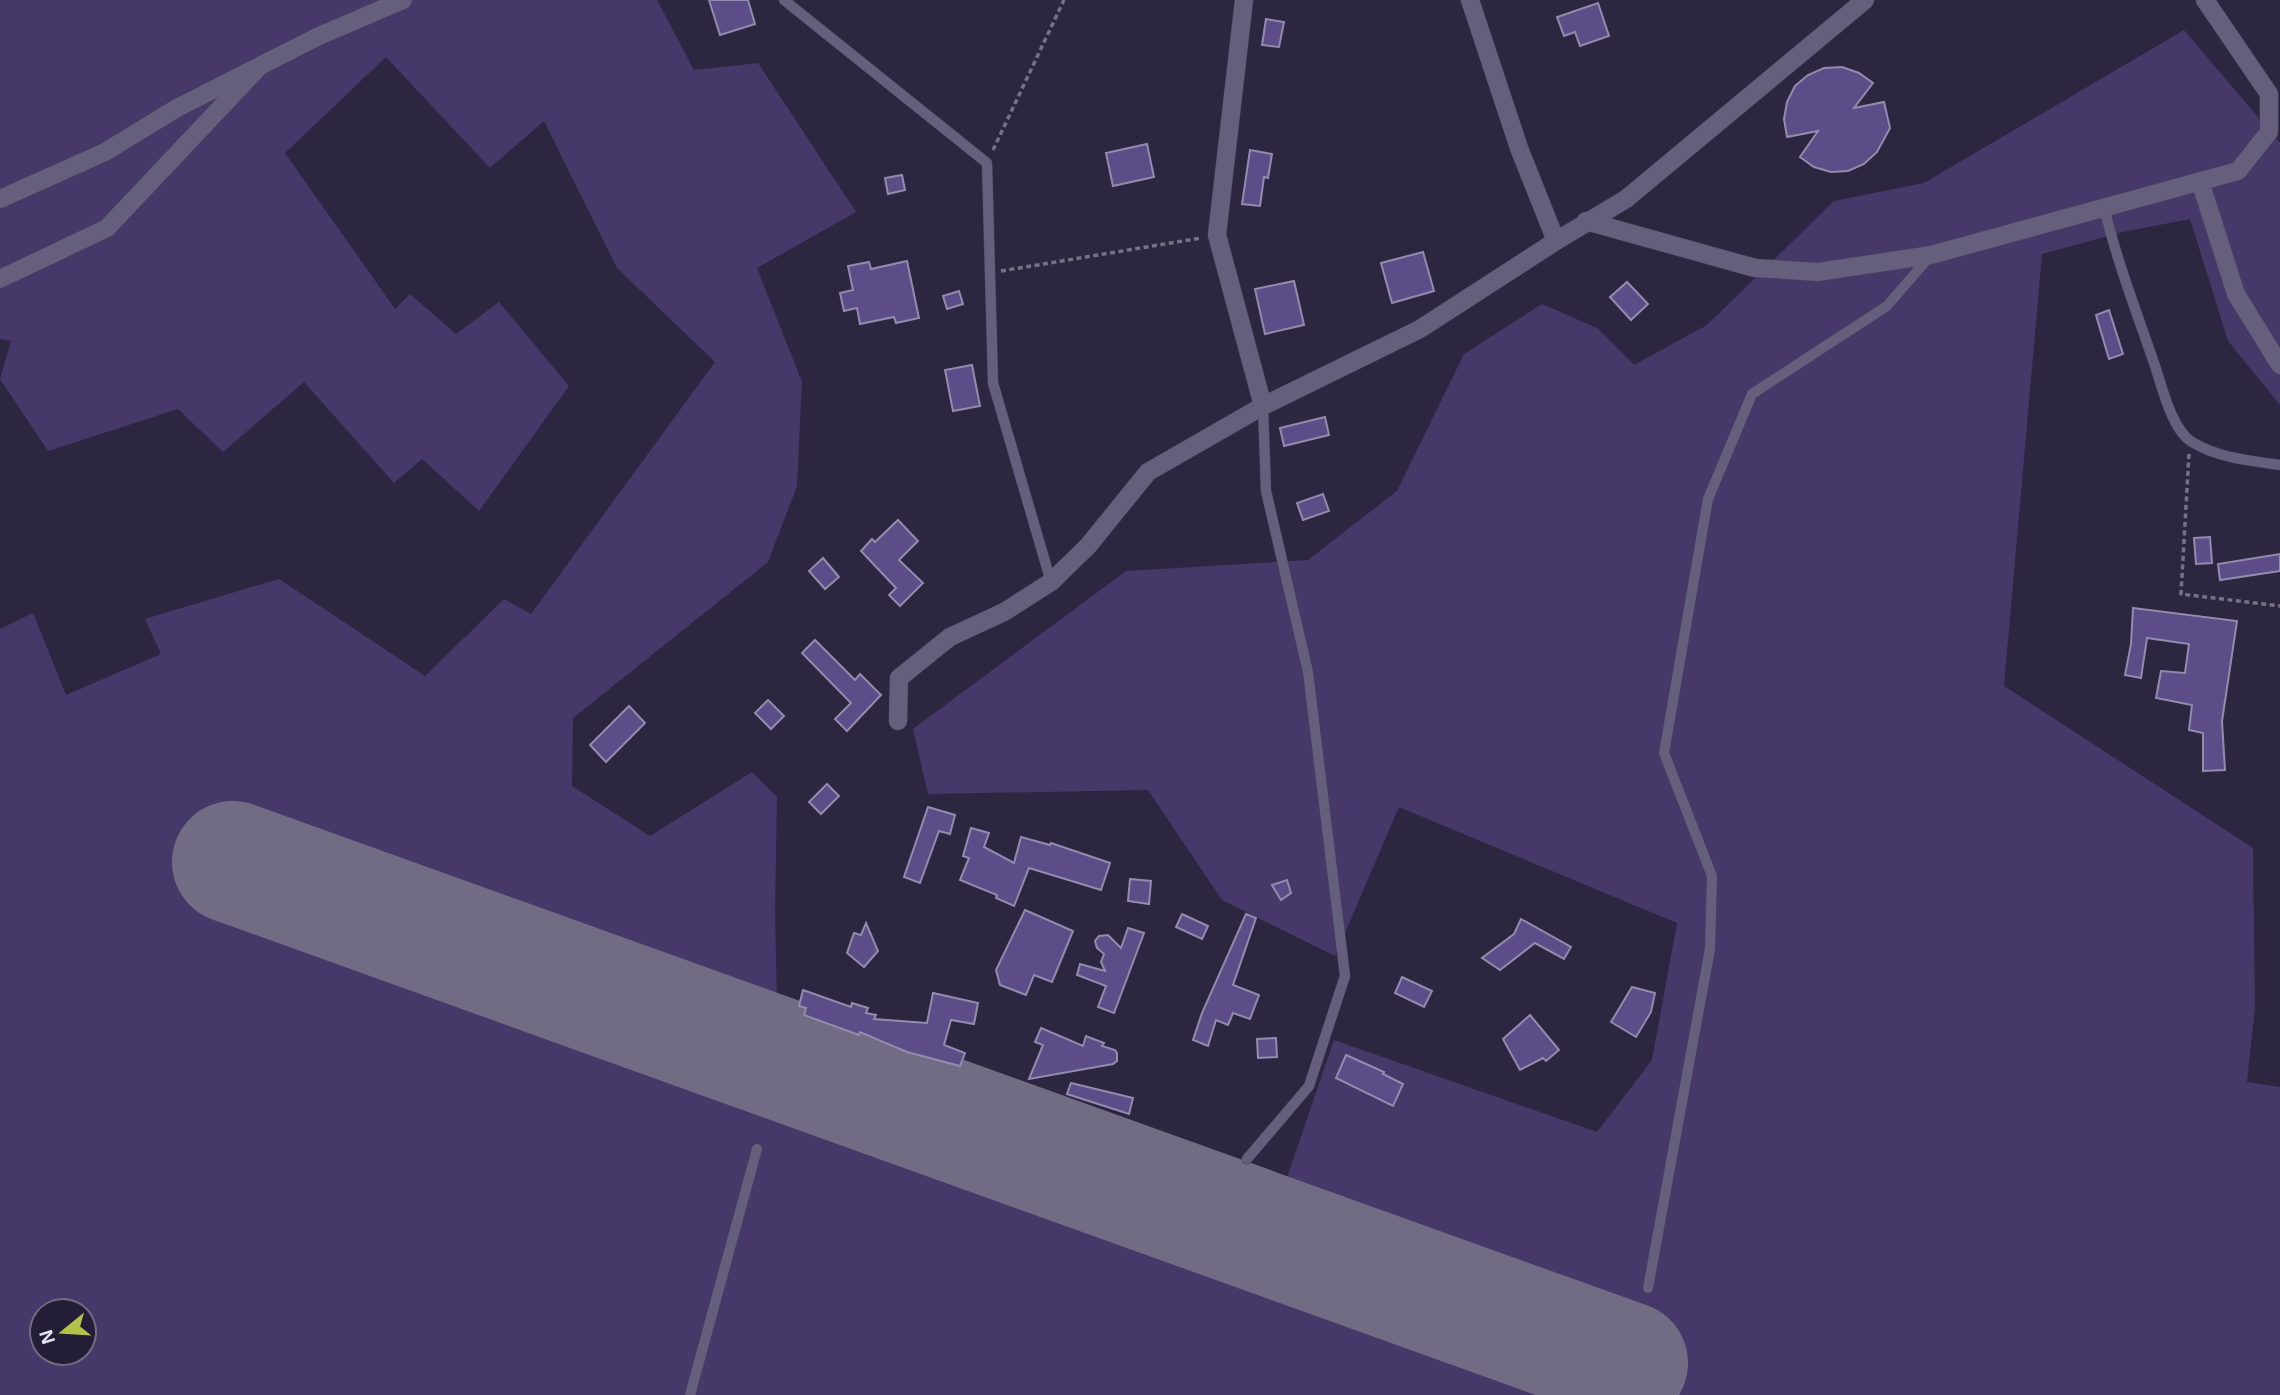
<svg xmlns="http://www.w3.org/2000/svg" width="2280" height="1395" viewBox="0 0 2280 1395" font-family="Arial,sans-serif">
<rect width="100%" height="100%" fill="#2d2641"/>
<path fill="#463869" fill-rule="evenodd" d="M0,0H657L694,70L758,63L856,212L757,268L802,382L797,486L768,562L573,718L572,786L650,836L752,772L777,797L775,910L777,1007L1283,1189L1334,1040L1597,1132L1652,1060L1677,923L1399,807L1335,956L1222,900L1148,790L928,794L913,729L1126,571L1308,560L1397,491L1464,354L1542,304L1597,328L1634,365L1707,325L1834,201L1924,183L2184,30L2280,143V405L2228,341L2190,219L2123,232L2042,254L2004,686L2253,848L2255,1008L2247,1082L2280,1087V1395H0V629L33,613L66,695L161,654L145,619L279,579L425,676L504,599L531,614L715,362L617,268L544,121L490,168L386,57L285,153L395,309L410,294L456,334L499,302L569,386L479,511L422,459L394,483L304,382L223,452L178,409L48,451L0,379L11,341L0,339ZM42,1311H84V1353H42Z"/>
<g fill="none" stroke-linecap="round" stroke-linejoin="round">
<polyline stroke="#716c83" stroke-width="122" points="233,862 1627,1363"/>
</g>
<g fill="#5c4c88" stroke="#928cac" stroke-width="2">
<polygon points="709,0 748,0 755,24 720,35"/>
<polygon points="1598,3 1609,36 1580,46 1575,32 1564,36 1557,17"/>
<polygon points="1266,19 1284,22 1279,47 1262,45"/>
<polygon points="1842,67 1859,73 1873,83 1854,108 1884,102 1890,128 1877,152 1864,164 1848,171 1831,172 1814,167 1800,157 1818,131 1787,137 1784,119 1787,102 1795,86 1808,75 1824,68"/>
<polygon points="1147,144 1154,177 1113,186 1106,153"/>
<polygon points="1250,150 1272,154 1268,178 1264,177 1260,206 1242,204"/>
<polygon points="902,175 905,190 888,194 885,178"/>
<polygon points="1423,252 1434,291 1392,303 1381,263"/>
<polygon points="907,261 919,318 896,323 894,317 860,324 857,308 844,311 840,293 853,290 848,266 869,262 871,269"/>
<polygon points="1294,281 1304,325 1265,334 1255,289"/>
<polygon points="1627,282 1648,304 1631,320 1610,297"/>
<polygon points="959,291 963,304 947,309 943,296"/>
<polygon points="2109,310 2123,354 2109,359 2096,315"/>
<polygon points="972,365 980,406 953,411 945,370"/>
<polygon points="1325,417 1329,435 1284,446 1280,428"/>
<polygon points="1323,494 1329,511 1303,520 1297,503"/>
<polygon points="898,520 918,541 899,560 923,583 900,606 889,595 896,588 861,551 872,539 875,542"/>
<polygon points="2210,537 2212,563 2196,564 2194,538"/>
<polygon points="2280,554 2280,571 2220,580 2218,564"/>
<polygon points="823,558 839,577 825,589 809,571"/>
<polygon points="2133,608 2237,621 2222,721 2225,770 2203,771 2203,733 2189,730 2192,705 2156,698 2161,671 2185,673 2189,644 2147,638 2141,678 2125,675 2131,644"/>
<polygon points="815,640 855,680 860,674 881,695 847,731 835,719 851,703 802,653"/>
<polygon points="768,700 784,716 771,729 755,713"/>
<polygon points="629,706 645,723 606,762 590,745"/>
<polygon points="827,784 839,796 821,814 809,802"/>
<polygon points="928,807 955,815 950,834 939,831 920,883 904,877"/>
<polygon points="971,828 989,833 984,847 1014,863 1021,837 1050,845 1051,843 1110,863 1101,890 1029,868 1014,906 996,898 997,895 960,880 969,858 963,856"/>
<polygon points="1130,879 1151,881 1149,904 1128,901"/>
<polygon points="1287,880 1291,893 1281,900 1272,885"/>
<polygon points="1025,910 1073,931 1052,982 1034,975 1026,995 1000,985 996,970"/>
<polygon points="1182,914 1208,926 1202,939 1176,927"/>
<polygon points="1246,914 1256,918 1233,985 1259,995 1250,1019 1233,1013 1228,1025 1216,1020 1208,1046 1193,1040 1202,1013"/>
<polygon points="1521,919 1571,947 1564,959 1535,943 1500,970 1482,958 1514,934"/>
<polygon points="866,923 878,951 864,967 847,953 854,933 861,935"/>
<polygon points="1128,928 1144,933 1114,1013 1098,1007 1106,986 1077,975 1080,964 1105,971 1101,962 1104,954 1097,948 1095,941 1099,936 1108,935 1121,948"/>
<polygon points="1402,977 1432,991 1424,1007 1395,993"/>
<polygon points="1632,987 1655,993 1651,1012 1636,1037 1611,1022"/>
<polygon points="803,990 851,1007 852,1003 868,1008 866,1013 876,1015 874,1019 927,1023 933,993 978,1003 974,1024 951,1020 944,1045 965,1053 960,1066 907,1052 860,1032 859,1035 804,1015 806,1008 799,1006"/>
<polygon points="1530,1015 1559,1050 1546,1061 1543,1058 1520,1070 1503,1039"/>
<polygon points="1041,1028 1083,1046 1086,1036 1104,1043 1102,1046 1115,1050 1117,1053 1117,1061 1113,1064 1029,1079 1043,1045 1035,1042"/>
<polygon points="1276,1038 1277,1057 1258,1058 1257,1039"/>
<polygon points="1346,1055 1384,1072 1383,1074 1403,1084 1393,1106 1336,1078"/>
<polygon points="1071,1083 1133,1098 1129,1114 1067,1094"/>
</g>
<g fill="none" stroke-linecap="round" stroke-linejoin="round">
<defs>
<g id="service">
<polyline points="784,0 987,163 993,383 1051,582"/>
<path d="M2104,207C2117,262 2137,313 2155,366C2162,387 2172,430 2192,442C2218,458 2251,461 2280,465"/>
<polyline points="1247,1159 1309,1086 1345,976 1308,672 1266,491 1263,406"/>
<polyline points="1648,1288 1710,949 1712,876 1664,753 1708,499 1752,394 1887,306 1931,255"/>
<polyline points="690,1395 757,1149"/>
</g>
<g id="minor">
<polyline points="1244,0 1217,235 1263,406"/>
<polyline points="2200,181 2236,294 2280,365"/>
<polyline points="1586,221 1755,268 1818,272 1931,255 2238,171 2269,132 2269,94 2205,0"/>
<polyline points="0,279 107,228 259,67"/>
<polyline points="898,721 899,678 950,637 1004,612 1051,582 1088,546 1148,472 1263,406 1420,329 1556,241"/>
</g>
<g id="tertiary">
<polyline points="1470,0 1519,148 1556,241 1626,199 1865,0"/>
<polyline points="0,199 105,152 177,108 319,36 403,0"/>
</g>
</defs>
<use href="#service" stroke="#484258" stroke-width="11"/>
<use href="#minor" stroke="#484258" stroke-width="19"/>
<use href="#tertiary" stroke="#484258" stroke-width="19"/>
<g stroke="#777188" stroke-width="3.5" stroke-dasharray="5 3.5" stroke-linecap="butt">
<polyline points="993,150 1064,0"/>
<polyline points="1001,271 1201,238"/>
<polyline points="2189,454 2181,594 2280,606"/>
</g>
<use href="#service" stroke="#655f7d" stroke-width="10"/>
<use href="#minor" stroke="#655f7d" stroke-width="18"/>
<use href="#tertiary" stroke="#655f7d" stroke-width="18"/>
</g>
<g transform="translate(63 1332) rotate(252)"><circle r="33" fill="#231d36" stroke="#716c82" stroke-width="2"/>
<path d="M0-5L12 26L0 18L-12 26Z" fill="#b5c249"/>
<text y="-10" font-size="19" font-weight="bold" text-anchor="middle" fill="#e5e2f3">N</text>
</g>
</svg>
